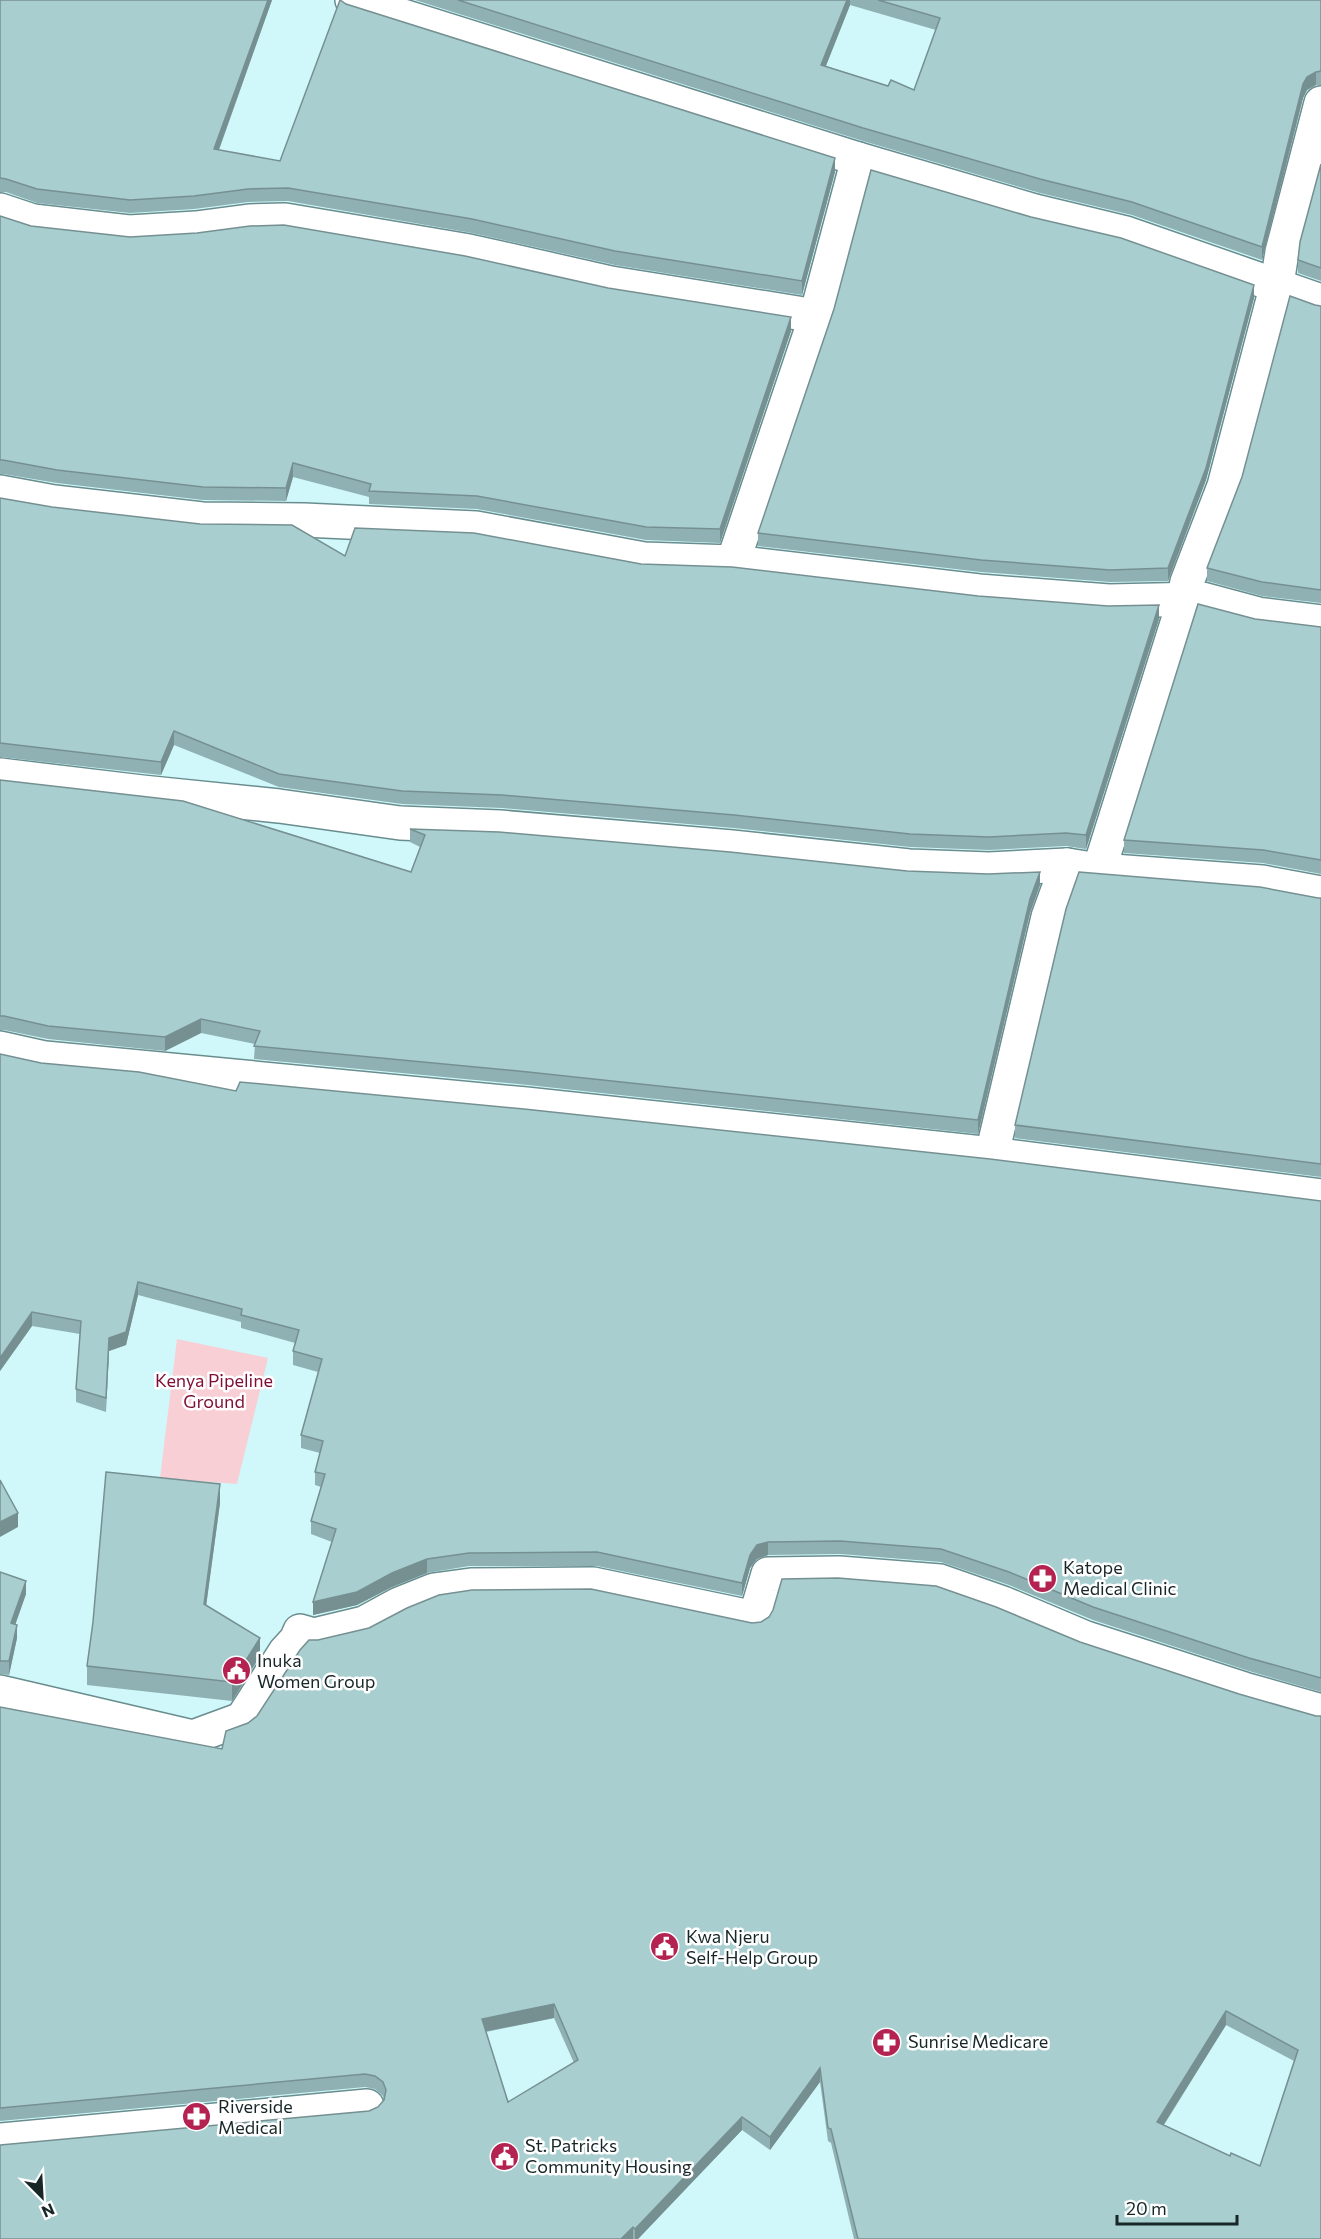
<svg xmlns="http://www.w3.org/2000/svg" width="1321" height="2239" viewBox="0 0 1321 2239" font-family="Commissioner,sans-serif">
<rect width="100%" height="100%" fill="#d0f8fa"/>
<polygon fill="#f8cfd5" points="177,1339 268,1358 237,1484 160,1478"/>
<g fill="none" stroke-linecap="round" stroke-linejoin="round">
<defs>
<g id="street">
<polyline points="352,0 858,159 1035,211 1126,233 1321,301"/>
<polyline points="0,210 33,221 129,232 196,228 249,221 285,220 469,251 611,283 816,316"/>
<polyline points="0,492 54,502 202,519 304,520 476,528 644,559 733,562 979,591 1109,601 1202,599 1258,614 1321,622"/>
<polyline points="733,562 816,316 858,159"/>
<polyline points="0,775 142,792 279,806 400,823 500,827 732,847 909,866 989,869 1067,865 1099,870 1262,882 1321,893"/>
<polyline points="1099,870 1178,620 1187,582 1224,486 1277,284 1282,252 1321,103"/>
<polyline points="0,1048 45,1058 526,1104 992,1154 1048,917 1067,865"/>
<polyline points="992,1154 1321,1196"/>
<polyline points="0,1692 193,1737 242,1719 285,1652 296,1640 300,1631 314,1635 364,1623 399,1604 434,1590 471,1585 593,1584 755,1618 768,1574 839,1573 940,1581 1003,1603 1086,1638 1244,1689 1321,1711"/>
<polyline points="0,2140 367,2106"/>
</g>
</defs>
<use href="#street" stroke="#698d8f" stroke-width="36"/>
<use href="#street" stroke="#fff" stroke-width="33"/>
</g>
<g fill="#90b1b3" fill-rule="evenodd">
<polygon points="0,0 272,0 219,150 280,161 346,4 835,172 802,295 615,265 472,233 288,201 248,202 194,209 130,213 37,203 6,192 0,192"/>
<path d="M415,0H1321V85H1316L1307,90L1303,98L1262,260L1132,215L1040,193L863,141ZM850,5L936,30L914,90L888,86L826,66Z"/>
<polygon points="1321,164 1321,281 1298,273 1298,260"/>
<polygon points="0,216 31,226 791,331 720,543 646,540 477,509 369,504 369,497 293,477 286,501 203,500 57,483 3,474 0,474"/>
<polygon points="1254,298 1206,480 1168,581 1110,582 981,572 758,546 758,533"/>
<polygon points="1315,305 1321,306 1321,603 1262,596 1207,581 1207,568"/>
<polygon points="0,498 52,507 345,556 641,564 1159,619 1086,849 1066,846 989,850 910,847 734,828 502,808 402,804 279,787 174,745 161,775 0,757"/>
<polygon points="1255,619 1321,627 1321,874 1263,863 1124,853 1124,840"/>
<polygon points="0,780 411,872 420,847 410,842 410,829 1040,885 1030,913 978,1134 528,1085 254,1059 255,1044 201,1033 165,1051 48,1039 4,1030 0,1030"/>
<polygon points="1318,898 1321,898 1321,1177 1015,1138 1015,1125"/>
<polygon points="0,1054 41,1063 236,1091 1321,1201 1321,1692 1249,1671 1093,1620 1009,1585 941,1562 840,1554 768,1555 757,1559 750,1568 742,1596 597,1566 469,1566 427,1573 392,1587 357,1605 313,1615 332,1542 311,1534 311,1521 321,1487 315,1485 315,1472 320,1453 301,1448 301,1435 318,1372 293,1365 293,1351 295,1343 241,1328 241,1322 138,1295 126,1345 109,1351 106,1412 76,1402 76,1389 80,1334 32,1326 0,1371"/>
<polygon points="220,1503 206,1605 260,1656 232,1701 87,1685 87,1666"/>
<polygon points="0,1572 26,1594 15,1624 17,1638 9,1675 0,1674"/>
<path d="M752,1623L1080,1642L1239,1694L1316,1716L1321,2239H854L831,2143L828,2141L820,2082L770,2150L742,2130L638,2239H0L2,2145L369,2111L378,2107L384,2100L383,2096L375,2089L365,2087L0,2121V1707L222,1749ZM554,2018L574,2063L508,2102L486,2032ZM1226,2025L1294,2061L1260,2166L1230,2156L1164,2125Z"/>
</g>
<g fill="#769092">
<polygon points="268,0 272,0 214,163 214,149"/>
<polygon points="847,0 850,0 850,5 821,78 821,65"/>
<polygon points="1316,72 1316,85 1307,90 1303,98 1262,260 1262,247 1303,84 1307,77"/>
<polygon points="835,158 835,172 802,295 802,281"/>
<polygon points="1254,285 1254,298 1206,480 1168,581 1168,568"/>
<polygon points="791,317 791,331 720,543 720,529"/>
<polygon points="293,463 293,477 286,501 286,488"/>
<polygon points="1159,605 1159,619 1086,849 1086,835"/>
<polygon points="174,731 174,745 161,775 161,762"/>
<polygon points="1040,872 1040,885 1030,913 978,1134 978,1120 1030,899"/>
<polygon points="201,1019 201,1033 165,1051 165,1037"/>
<polygon points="138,1282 138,1295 126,1345 109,1351 106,1412 109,1338"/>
<polygon points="32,1312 32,1326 0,1371 0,1358"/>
<polygon points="220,1484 220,1503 204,1622 204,1604"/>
<polygon points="18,1513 18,1527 0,1537 0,1522"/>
<polygon points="768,1542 768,1555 757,1559 750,1568 742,1596 742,1583 750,1555 757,1545"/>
<polygon points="427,1559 427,1573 392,1587 357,1605 313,1615 313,1602 392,1573"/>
<polygon points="26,1581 26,1594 11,1637 11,1623"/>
<polygon points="17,1625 17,1638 9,1675 9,1661"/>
<polygon points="260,1638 260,1656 232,1701 232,1682"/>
<polygon points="554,2004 554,2018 482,2032 482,2019"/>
<polygon points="1226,2011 1226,2025 1157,2135 1157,2122"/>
<polygon points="820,2068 820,2082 770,2150 770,2137"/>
<polygon points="742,2117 742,2130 638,2239 635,2239 635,2229"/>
<polygon points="633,2227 633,2239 621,2239"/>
</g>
<g fill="#a8ced0" stroke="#769092" stroke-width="1.5" fill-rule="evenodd">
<polygon points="0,0 268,0 214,149 280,161 340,0 346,4 835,158 802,281 615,251 472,219 288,188 248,189 194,196 130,200 37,189 6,179 0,178"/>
<polygon points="458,0 847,0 821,65 888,86 891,80 914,90 940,18 878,0 1321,0 1321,71 1316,72 1307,77 1303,84 1262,247 1132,202 1040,179 863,128"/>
<polygon points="1321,164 1321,268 1298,260 1300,242"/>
<polygon points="871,170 1031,217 1121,238 1254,285 1206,468 1168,568 1110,570 981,560 758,533 834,309"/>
<polygon points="0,216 31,226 130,237 197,233 250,226 284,225 465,256 608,288 791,317 720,529 646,527 477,496 369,491 371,484 293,463 286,488 203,487 57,470 3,460 0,460"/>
<polygon points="1290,296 1315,305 1321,306 1321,590 1262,582 1207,568 1242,477"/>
<polygon points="0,498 52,507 200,524 292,525 345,556 355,528 474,533 641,564 732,567 978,596 1108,606 1159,605 1086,835 1066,833 989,837 910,834 734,815 502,795 402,791 279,774 174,731 161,762 0,743"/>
<polygon points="1198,604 1255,619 1321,627 1321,860 1263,850 1124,840"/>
<polygon points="0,780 183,801 411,872 425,835 410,829 499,832 730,852 907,871 988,874 1040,872 1030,899 978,1120 528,1072 254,1046 260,1031 201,1019 165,1037 48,1026 4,1016 0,1016"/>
<polygon points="1079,872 1260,887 1318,898 1321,898 1321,1164 1015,1125 1066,909"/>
<polygon points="0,1054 41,1063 139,1072 236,1091 240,1082 524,1109 990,1159 1321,1201 1321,1678 1249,1658 1093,1607 1009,1572 941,1549 840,1541 768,1542 757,1545 750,1555 742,1583 597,1552 469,1553 427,1559 392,1573 357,1592 313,1602 336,1529 311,1521 325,1474 315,1472 323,1441 301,1435 322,1359 293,1351 299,1330 241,1315 242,1309 138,1282 126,1332 109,1338 106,1398 76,1389 81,1321 32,1312 0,1358"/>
<polygon points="106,1472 220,1484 204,1604 260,1638 232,1682 87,1666 93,1622"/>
<polygon points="0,1480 18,1513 0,1522"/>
<polygon points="0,1572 26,1581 11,1623 17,1625 9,1661 0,1661"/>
<path d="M838,1578L936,1586L996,1607L1080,1642L1239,1694L1316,1716H1321V2239H858L831,2129L828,2128L820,2068L770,2137L742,2117L635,2229L633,2227L621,2239H0V2145L369,2111L378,2107L384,2100L386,2090L383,2082L375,2076L365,2074L0,2108V1707L222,1749L226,1731L248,1723L257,1716L300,1650L309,1640H318L369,1628L407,1608L439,1595L472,1590L591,1589L752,1623L761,1622L769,1617L773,1610L782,1579ZM554,2004L578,2060L508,2102L482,2019ZM1226,2011L1298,2050L1260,2166L1231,2153L1230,2156L1157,2122Z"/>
</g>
<defs>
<symbol id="pharmacy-disc" viewBox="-11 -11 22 22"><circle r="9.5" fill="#b32250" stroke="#fff"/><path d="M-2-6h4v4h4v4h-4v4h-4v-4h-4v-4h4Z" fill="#fff"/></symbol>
<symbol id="civic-disc" viewBox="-11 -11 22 22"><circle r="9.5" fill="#b32250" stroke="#fff"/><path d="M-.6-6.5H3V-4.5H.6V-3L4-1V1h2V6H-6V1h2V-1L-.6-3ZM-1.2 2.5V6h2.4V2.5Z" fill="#fff"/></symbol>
</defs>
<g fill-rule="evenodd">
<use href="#pharmacy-disc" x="1026" y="1562" width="33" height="33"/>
<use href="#civic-disc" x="220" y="1654" width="33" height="33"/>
<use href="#civic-disc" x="648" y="1930" width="33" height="33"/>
<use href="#pharmacy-disc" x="870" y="2026" width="33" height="33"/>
<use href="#pharmacy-disc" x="180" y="2100" width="33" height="33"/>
<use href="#civic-disc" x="488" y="2140" width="33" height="33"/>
</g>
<g text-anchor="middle" stroke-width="5" stroke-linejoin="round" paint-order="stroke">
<g font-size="18" fill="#7f0d34" stroke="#fff">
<text x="214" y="1387">Kenya Pipeline<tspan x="214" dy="21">Ground</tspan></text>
</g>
<g font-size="18" fill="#172627" stroke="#fff" text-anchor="start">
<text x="1063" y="1574">Katope<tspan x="1063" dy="21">Medical Clinic</tspan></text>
<text x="257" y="1667">Inuka<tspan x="257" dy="21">Women Group</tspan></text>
<text x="686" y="1943">Kwa Njeru<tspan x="686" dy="21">Self-Help Group</tspan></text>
<text x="908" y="2048">Sunrise Medicare</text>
<text x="218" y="2113">Riverside<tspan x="218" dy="21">Medical</tspan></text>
<text x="525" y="2152">St. Patricks<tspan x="525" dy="21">Community Housing</tspan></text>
</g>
</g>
<g transform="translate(42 2197) rotate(156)" stroke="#ffffff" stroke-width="4.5" paint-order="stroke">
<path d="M0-4.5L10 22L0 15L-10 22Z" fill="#172627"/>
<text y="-9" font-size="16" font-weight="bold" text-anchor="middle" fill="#172627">N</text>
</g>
<path d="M1117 2215v9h120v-9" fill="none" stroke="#172627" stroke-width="3"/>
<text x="1126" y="2215" font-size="18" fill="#172627" stroke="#ffffff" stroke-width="4.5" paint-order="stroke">20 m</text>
</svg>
